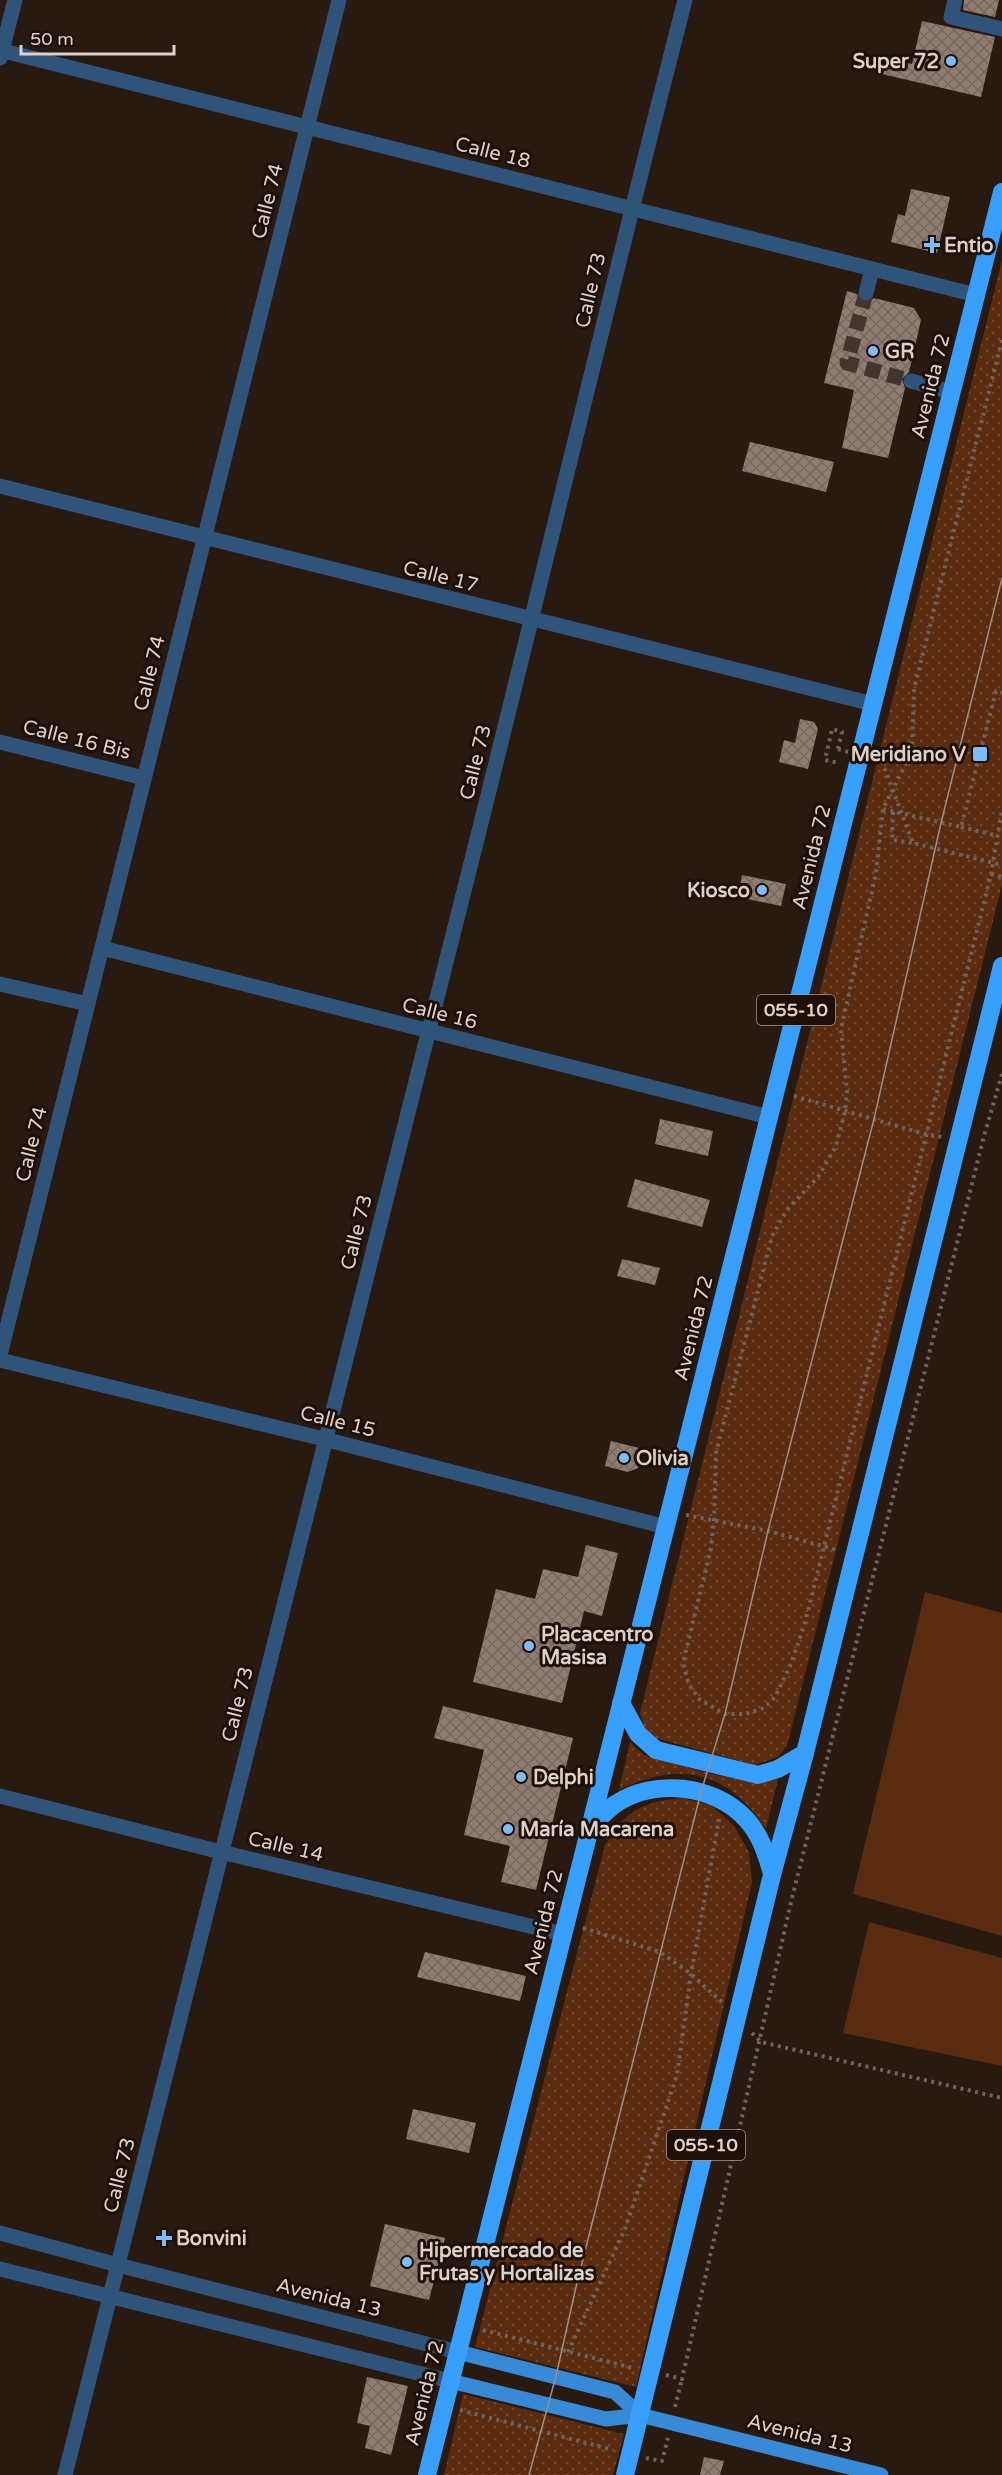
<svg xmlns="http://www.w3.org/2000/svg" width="1002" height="2475" viewBox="0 0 1002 2475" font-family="'Varela Round',sans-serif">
<defs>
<pattern id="grass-dots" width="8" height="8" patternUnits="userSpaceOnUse" patternTransform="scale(1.5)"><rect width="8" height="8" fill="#5a2b0f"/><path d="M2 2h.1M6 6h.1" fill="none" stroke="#714931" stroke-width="1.8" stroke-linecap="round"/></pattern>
<pattern id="building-cross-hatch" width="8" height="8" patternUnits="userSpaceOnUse" patternTransform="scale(1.5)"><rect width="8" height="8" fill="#907d72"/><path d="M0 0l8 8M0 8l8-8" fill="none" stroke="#75675f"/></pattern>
</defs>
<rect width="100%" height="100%" fill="#281911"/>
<g fill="url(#grass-dots)">
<polygon points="1002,260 1002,885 787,1746 778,1757 755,1765 655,1738 644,1728 640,1713"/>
<path d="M630,1742L644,1755L700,1771L758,1784L778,1779L766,1829C728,1771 681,1760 619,1790Z"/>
<path d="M682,1798L711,1805L734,1826L749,1852L752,1882L636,2387L475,2347L605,1845C625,1811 643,1801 682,1798Z"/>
<polygon points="463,2394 624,2434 613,2475 444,2475"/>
</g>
<g fill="#5a2b0f">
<polygon points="925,1592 1002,1613 1002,1936 853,1894"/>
<polygon points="869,1922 1002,1958 1002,2066 843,2033"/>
</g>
<g fill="url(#building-cross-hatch)">
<polygon points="964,0 999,0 995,17 963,10"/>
<polygon points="922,21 995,37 981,97 882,74 886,58 912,64"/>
<polygon points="911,189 950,197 937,253 891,242 898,214 905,216"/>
<polygon points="847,291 857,294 863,302 869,302 874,298 914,308 921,320 909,372 902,379 905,388 888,458 842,448 854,390 824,383"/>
<polygon points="750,442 834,462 826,492 742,471"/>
<polygon points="800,719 814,722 818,729 808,769 779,762 784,740 795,743"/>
<polygon points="742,875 786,884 781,906 738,897"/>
<polygon points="660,1119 713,1131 708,1156 655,1144"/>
<polygon points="635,1179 710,1200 702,1227 627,1207"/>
<polygon points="622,1259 660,1268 655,1285 617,1276"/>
<polygon points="611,1441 643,1449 638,1468 628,1472 605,1466"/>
<polygon points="586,1545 618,1553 602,1616 584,1611 562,1703 473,1682 496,1589 535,1599 543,1569 578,1577"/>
<polygon points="443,1706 573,1738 536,1890 501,1882 510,1846 464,1835 484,1750 434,1738"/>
<polygon points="425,1952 526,1976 520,2001 417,1977"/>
<polygon points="413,2109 476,2123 469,2153 406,2139"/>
<polygon points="385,2224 445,2238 429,2300 370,2286"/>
<polygon points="367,2377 408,2386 391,2455 365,2448 370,2426 357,2423"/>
<polygon points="704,2457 724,2461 720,2475 700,2475"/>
</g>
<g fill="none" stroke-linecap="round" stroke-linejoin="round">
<polyline stroke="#43342d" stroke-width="15" stroke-dasharray="15 8" stroke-linecap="butt" points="866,293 847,363 911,381"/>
<g stroke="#71635c" stroke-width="4" stroke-dasharray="3 4.5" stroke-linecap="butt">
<polyline points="1002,340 914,689 912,751 883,809 876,873 841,1029 847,1091 845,1111 836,1146 818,1177 787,1210 772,1236 716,1453 714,1521 711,1548 683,1663 689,1685 700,1700 725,1714 745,1714 764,1708 775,1697 791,1664 805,1623 991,874 1002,810"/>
<polyline points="838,749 842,732 832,729 825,760 839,763"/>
<polyline points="883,809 961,827 996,691 1002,693"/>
<polyline points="893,812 892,840 913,843"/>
<polyline points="961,827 998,836"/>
<polyline points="991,874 1002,877"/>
<polyline points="794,1096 925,1134 942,1137"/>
<polyline points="686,1515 768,1531 837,1550"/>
<polyline points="583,1928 660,1952 691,1974 722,2002"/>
<polyline points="752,2033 761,2042 1002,2098"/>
<polyline points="483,2330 633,2368"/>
<polyline points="568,2352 625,2229 677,2075 691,1974 719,1819"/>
<polyline points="666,2375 682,2379 792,1898 984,1136 1002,1074"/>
<polyline points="675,2407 682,2379"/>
<polyline points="460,2410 613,2450"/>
<polyline points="646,2458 662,2461 668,2438"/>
</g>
<g stroke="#305479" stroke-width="15">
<polyline points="955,0 951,17 1002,29"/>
<polyline points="0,50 976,295"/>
<polyline points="0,58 15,0"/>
<polyline points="866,293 872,269"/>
<polyline points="911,381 951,392"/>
<polyline points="0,486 873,704"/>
<polyline points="0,742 144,778"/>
<polyline points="102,948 769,1117"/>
<polyline points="0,984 88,1004"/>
<polyline points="0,1355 339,0"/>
<polyline points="0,1360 324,1439 666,1527"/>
<polyline points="0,1796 221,1852 563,1934"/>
<polyline points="0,2233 118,2265 458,2352"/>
<polyline points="0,2269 450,2381"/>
<path d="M65,2475C196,1940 335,1406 469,871C542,581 610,290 685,0"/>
</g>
<g stroke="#388ad7" stroke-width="15">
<polyline points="458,2352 615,2392 640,2415"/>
<polyline points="450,2381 606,2419 640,2415 881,2475"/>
</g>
<g stroke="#399ffd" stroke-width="18">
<polyline points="621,1703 638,1734 656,1750 758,1775 778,1769 805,1753"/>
<path d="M590,1827C598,1820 606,1811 614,1805C654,1778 713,1784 746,1819C761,1835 766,1854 772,1873"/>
<polyline points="427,2475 1002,192"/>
<polyline points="625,2475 772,1875 805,1753 1002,966"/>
</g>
<polyline stroke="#9c9089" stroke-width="1.5" points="529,2475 556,2376 576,2287 701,1792 725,1714 768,1531 874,1119 941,823 1002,578"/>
<polyline stroke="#71635c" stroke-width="4" stroke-dasharray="3 4.5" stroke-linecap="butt" points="838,749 882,762 913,843 1002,865"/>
</g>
<g fill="#81bcfa" stroke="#1e1008" stroke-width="2">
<circle cx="951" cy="61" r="6"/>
<path d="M929 236h6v6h6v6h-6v6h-6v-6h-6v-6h6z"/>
<circle cx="873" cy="351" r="6"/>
<rect x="972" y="746" width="16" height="16" rx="3"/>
<circle cx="762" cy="890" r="6"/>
<circle cx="624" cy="1458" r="6"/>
<circle cx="529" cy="1646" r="6"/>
<circle cx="521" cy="1777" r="6"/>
<circle cx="508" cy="1829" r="6"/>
<path d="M161 2229h6v6h6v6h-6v6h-6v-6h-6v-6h6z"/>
<circle cx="407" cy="2262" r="6"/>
</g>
<g text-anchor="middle" stroke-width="6" stroke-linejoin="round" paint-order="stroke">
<g fill="#1e1008" stroke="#a29690" stroke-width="1.5">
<rect x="757" y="995" width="78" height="30" rx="4.5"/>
<rect x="667" y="2130" width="78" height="30" rx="4.5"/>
</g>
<g font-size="18" font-weight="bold" fill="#dbd0ca">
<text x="796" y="1016">055-10</text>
<text x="706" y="2151">055-10</text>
</g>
<g font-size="20" font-weight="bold" fill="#dbd0ca" stroke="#1e1008" text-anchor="start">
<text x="939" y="68" text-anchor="end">Super 72</text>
<text x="944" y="252">Entio</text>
<text x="885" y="358">GR</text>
<text x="966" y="761" text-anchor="end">Meridiano V</text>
<text x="750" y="897" text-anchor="end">Kiosco</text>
<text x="636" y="1465">Olivia</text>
<text x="541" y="1641">Placacentro<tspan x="541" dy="23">Masisa</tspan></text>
<text x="533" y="1784">Delphi</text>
<text x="520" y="1836">María Macarena</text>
<text x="176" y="2245">Bonvini</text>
<text x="419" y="2257">Hipermercado de<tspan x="419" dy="23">Frutas y Hortalizas</tspan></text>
</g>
<g font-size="20" fill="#dbd0ca" stroke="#1e1008">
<text transform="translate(493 152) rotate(14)" y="7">Calle 18</text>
<text transform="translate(267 201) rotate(-76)" y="7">Calle 74</text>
<text transform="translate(590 290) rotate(-77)" y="7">Calle 73</text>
<text transform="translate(930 386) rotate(-76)" y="7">Avenida 72</text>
<text transform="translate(441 576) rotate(14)" y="7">Calle 17</text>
<text transform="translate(149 673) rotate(-76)" y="7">Calle 74</text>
<text transform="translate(77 739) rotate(14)" y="7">Calle 16 Bis</text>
<text transform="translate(475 762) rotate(-76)" y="7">Calle 73</text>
<text transform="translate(811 857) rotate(-76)" y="7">Avenida 72</text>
<text transform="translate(440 1013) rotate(14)" y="7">Calle 16</text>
<text transform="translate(31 1144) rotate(-76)" y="7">Calle 74</text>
<text transform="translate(356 1232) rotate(-76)" y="7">Calle 73</text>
<text transform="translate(693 1328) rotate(-76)" y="7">Avenida 72</text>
<text transform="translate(338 1421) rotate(14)" y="7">Calle 15</text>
<text transform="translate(237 1704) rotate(-76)" y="7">Calle 73</text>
<text transform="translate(286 1846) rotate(13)" y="7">Calle 14</text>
<text transform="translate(543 1922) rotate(-76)" y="7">Avenida 72</text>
<text transform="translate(119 2175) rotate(-76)" y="7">Calle 73</text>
<text transform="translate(329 2297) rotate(14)" y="7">Avenida 13</text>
<text transform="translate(424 2393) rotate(-76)" y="7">Avenida 72</text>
<text transform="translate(800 2433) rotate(14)" y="7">Avenida 13</text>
</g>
</g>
<path d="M21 45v9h153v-9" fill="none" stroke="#dbd0ca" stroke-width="3"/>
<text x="30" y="45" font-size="18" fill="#dbd0ca" stroke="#1e1008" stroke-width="4.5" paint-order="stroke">50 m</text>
</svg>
